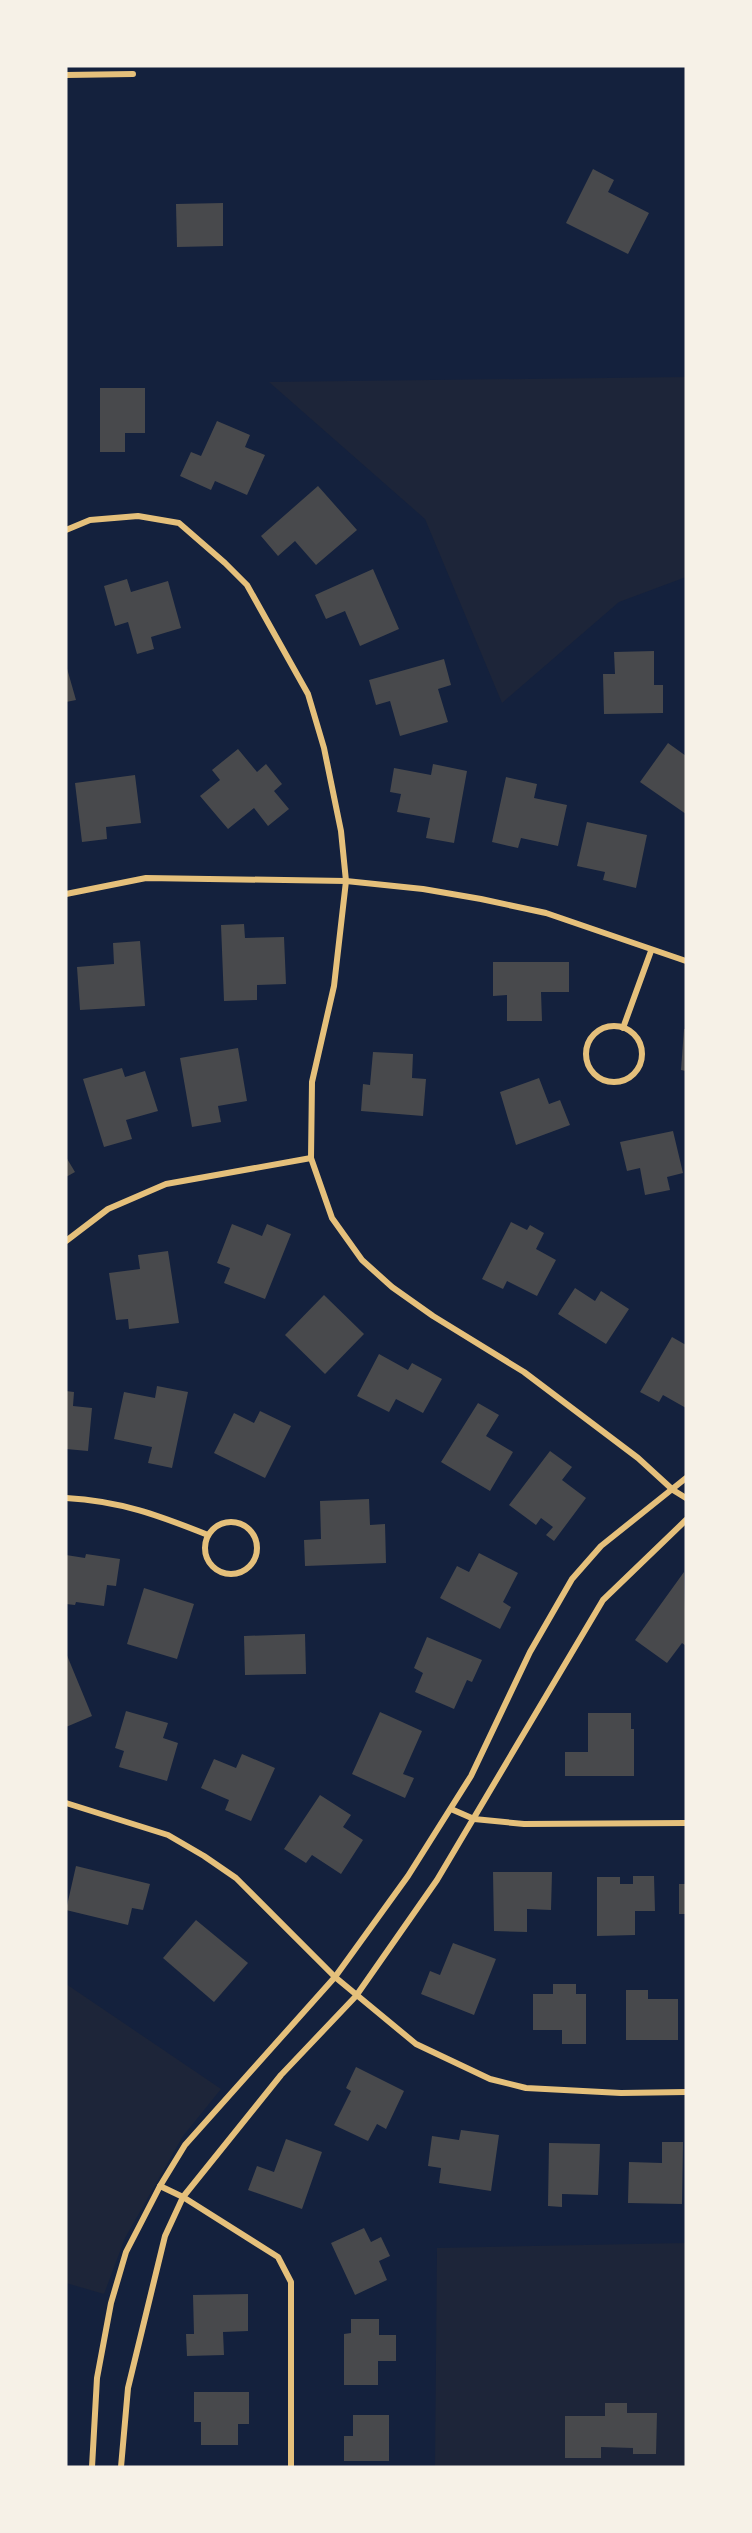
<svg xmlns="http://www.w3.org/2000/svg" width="752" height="2533" viewBox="0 0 752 2533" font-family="Poppins,sans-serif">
<rect width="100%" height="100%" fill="#14213d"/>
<g fill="#1d2539">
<polygon points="686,377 686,577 619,602 502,703 425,519 269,382"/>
<polygon points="66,1984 221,2089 183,2136 125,2238 104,2294 66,2283"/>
<polygon points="686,2243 686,2467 435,2467 437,2248"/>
</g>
<g fill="#48494c">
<polygon points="593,169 614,180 608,192 649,213 628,254 566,223"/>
<polygon points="223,203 223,246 177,247 176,204"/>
<polygon points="100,388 145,388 145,433 125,433 125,452 100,452"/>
<polygon points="217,421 250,435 245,447 265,455 247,495 215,481 211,490 180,476 191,452 201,456"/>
<polygon points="318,486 357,530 316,565 295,541 278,556 261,536"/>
<polygon points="373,569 399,629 360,646 345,611 326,619 315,595"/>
<polygon points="127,579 131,592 168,581 181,628 151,637 154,649 137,654 128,622 115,626 104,586"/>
<polygon points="654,651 654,685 663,685 663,713 604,714 603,674 615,674 614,652"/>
<polygon points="444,659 451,685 438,689 448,722 400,736 390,701 376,705 369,680"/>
<polygon points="66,665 76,700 66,702"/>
<polygon points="668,743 686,756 686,814 640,782"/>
<polygon points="238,749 257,772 266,764 282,784 274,791 289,809 268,826 254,808 228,829 200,796 220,780 212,770"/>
<polygon points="433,764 467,771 454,843 426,838 430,818 397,812 401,794 390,792 394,768 431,775"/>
<polygon points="135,775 141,823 106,827 107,839 82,842 75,783"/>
<polygon points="506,777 537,784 534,798 567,805 558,846 521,838 518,848 492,842"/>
<polygon points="587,822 647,835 636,888 603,880 605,872 577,866"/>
<polygon points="244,924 245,938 284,937 286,984 257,985 257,1000 224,1001 221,925"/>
<polygon points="140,941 145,1006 80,1010 77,967 114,964 113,943"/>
<polygon points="493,962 569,962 569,992 541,992 542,1021 507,1021 507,995 493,996"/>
<polygon points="684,1029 686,1029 686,1071 681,1070"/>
<polygon points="238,1048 247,1101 218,1106 221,1122 192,1127 180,1058"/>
<polygon points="373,1052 413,1054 412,1078 426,1079 423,1116 361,1111 363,1084 370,1085"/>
<polygon points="122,1068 125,1077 145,1071 158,1111 126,1120 132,1139 104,1147 83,1079"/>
<polygon points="539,1078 549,1104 560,1100 570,1125 516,1145 500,1092"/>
<polygon points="673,1131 683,1173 667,1177 670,1190 645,1195 640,1168 627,1171 620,1142"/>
<polygon points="66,1157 75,1172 66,1177"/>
<polygon points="511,1222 527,1230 530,1225 544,1233 536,1249 556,1260 537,1296 507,1281 503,1289 482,1279"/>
<polygon points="232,1224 262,1236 267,1224 291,1234 265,1299 224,1283 230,1268 217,1263"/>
<polygon points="168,1251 179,1323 129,1329 128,1319 116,1320 109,1273 140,1269 138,1255"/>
<polygon points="575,1288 595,1301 601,1291 629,1309 606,1344 558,1314"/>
<polygon points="324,1295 364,1334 325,1374 285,1335"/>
<polygon points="672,1337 686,1345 686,1408 663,1395 659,1402 640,1392"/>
<polygon points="379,1354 408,1370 412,1363 442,1379 423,1413 396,1399 389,1412 357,1396"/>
<polygon points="157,1386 188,1392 172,1468 148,1463 152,1447 114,1439 124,1392 155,1398"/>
<polygon points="66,1391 74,1392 73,1406 92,1408 88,1451 66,1449"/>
<polygon points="478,1403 499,1415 486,1436 513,1452 490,1491 441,1462"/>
<polygon points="260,1411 291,1426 265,1478 214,1453 234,1413 254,1423"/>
<polygon points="550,1451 572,1467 562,1480 586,1498 554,1541 546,1535 553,1527 541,1518 536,1525 509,1505"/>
<polygon points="369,1499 370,1525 385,1524 386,1563 305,1566 304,1540 321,1539 320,1501"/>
<polygon points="479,1553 518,1573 503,1602 511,1607 500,1629 440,1598 457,1566 469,1572"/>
<polygon points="86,1554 120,1559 116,1586 107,1585 104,1606 76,1602 75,1605 66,1604 66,1555 85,1558"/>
<polygon points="684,1572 686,1646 682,1643 667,1663 635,1640"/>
<polygon points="144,1588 194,1604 177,1659 127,1644"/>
<polygon points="305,1634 306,1674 245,1675 244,1636"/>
<polygon points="427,1637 482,1660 472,1682 467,1680 454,1709 415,1692 423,1673 414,1668"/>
<polygon points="66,1653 92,1716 66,1727"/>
<polygon points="126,1711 168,1723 163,1738 178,1743 167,1781 119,1767 124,1751 115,1748"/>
<polygon points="380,1712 422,1731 403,1774 414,1778 405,1798 352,1774"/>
<polygon points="588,1713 631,1713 631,1729 634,1729 634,1776 565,1776 565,1752 588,1752"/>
<polygon points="242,1754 275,1768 251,1821 225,1810 229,1800 201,1788 214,1759 236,1768"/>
<polygon points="320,1795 351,1815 343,1827 363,1840 341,1874 312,1855 306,1863 284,1849"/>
<polygon points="76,1866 150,1884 143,1910 132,1908 128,1925 66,1910"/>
<polygon points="493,1872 552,1872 551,1910 527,1909 527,1932 494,1931"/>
<polygon points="633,1876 654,1876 655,1911 635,1911 635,1935 597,1936 597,1877 620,1877 620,1884 633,1884"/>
<rect x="679" y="1884" width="7" height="30"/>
<polygon points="196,1920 248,1963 214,2002 163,1958"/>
<polygon points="453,1943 496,1959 474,2015 421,1994 430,1971 440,1975"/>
<polygon points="553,1984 576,1984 576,1994 586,1994 586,2044 562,2044 562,2030 533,2030 533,1994 553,1994"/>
<polygon points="626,1990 648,1990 648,1999 678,1999 678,2040 626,2040"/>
<polygon points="356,2067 404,2091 386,2129 377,2124 368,2141 334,2125 351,2091 346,2088"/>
<polygon points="461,2130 499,2135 491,2191 439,2183 441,2168 428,2166 432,2136 459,2140"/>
<polygon points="286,2139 322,2152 302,2209 248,2190 257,2166 274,2172"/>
<polygon points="662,2142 683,2142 682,2204 628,2203 629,2162 662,2163"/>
<polygon points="549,2143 600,2144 598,2195 562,2194 562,2207 548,2206"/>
<polygon points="364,2228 371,2242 381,2237 390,2256 379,2261 387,2280 355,2295 331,2243"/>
<polygon points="248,2294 248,2331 223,2332 224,2355 187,2356 186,2334 194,2334 193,2295"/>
<polygon points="351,2319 379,2319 379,2335 396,2335 396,2361 378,2361 378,2385 344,2385 344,2334 351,2333"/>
<polygon points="194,2392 249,2392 249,2424 238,2424 238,2445 201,2445 201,2422 194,2422"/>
<polygon points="605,2403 627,2403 627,2413 657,2413 656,2454 633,2454 633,2448 601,2447 601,2458 565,2458 565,2416 605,2416"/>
<polygon points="353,2415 389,2415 389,2461 344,2461 344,2436 353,2436"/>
</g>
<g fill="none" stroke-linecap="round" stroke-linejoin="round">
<g stroke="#e5c07b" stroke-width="6">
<polyline points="66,75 133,74"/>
<polyline points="66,530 90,520 138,516 179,523 225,563 247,585 308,694 324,748 341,831 346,881 334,986 312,1082 311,1158 332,1218 362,1260 392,1287 433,1316 524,1372 638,1458 673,1490 686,1498"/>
<polyline points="66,894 146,878 346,881 423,889 481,899 546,913 686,961"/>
<circle cx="614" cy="1054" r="28"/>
<polyline points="623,1028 651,951"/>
<polyline points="66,1241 108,1209 166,1184 311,1158"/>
<path d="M66,1498C120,1501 158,1515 208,1535"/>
<circle cx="231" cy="1548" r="26"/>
<polyline points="66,1803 168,1835 204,1856 236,1878 335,1977 416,2044 490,2079 526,2088 621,2093 686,2092"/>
<polyline points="451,1809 474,1819 524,1824 686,1823"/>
<polyline points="160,2186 183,2197 278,2257 291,2282 291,2467"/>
<polyline points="92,2467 97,2378 111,2303 126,2252 160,2186 185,2145 335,1977 408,1876 471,1776 530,1652 572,1579 601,1546 686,1478"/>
<polyline points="121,2467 128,2388 165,2236 183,2197 281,2075 356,1996 437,1880 603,1600 686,1520"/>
</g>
</g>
<rect width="752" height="2533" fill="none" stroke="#f6f1e7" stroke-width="135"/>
</svg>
